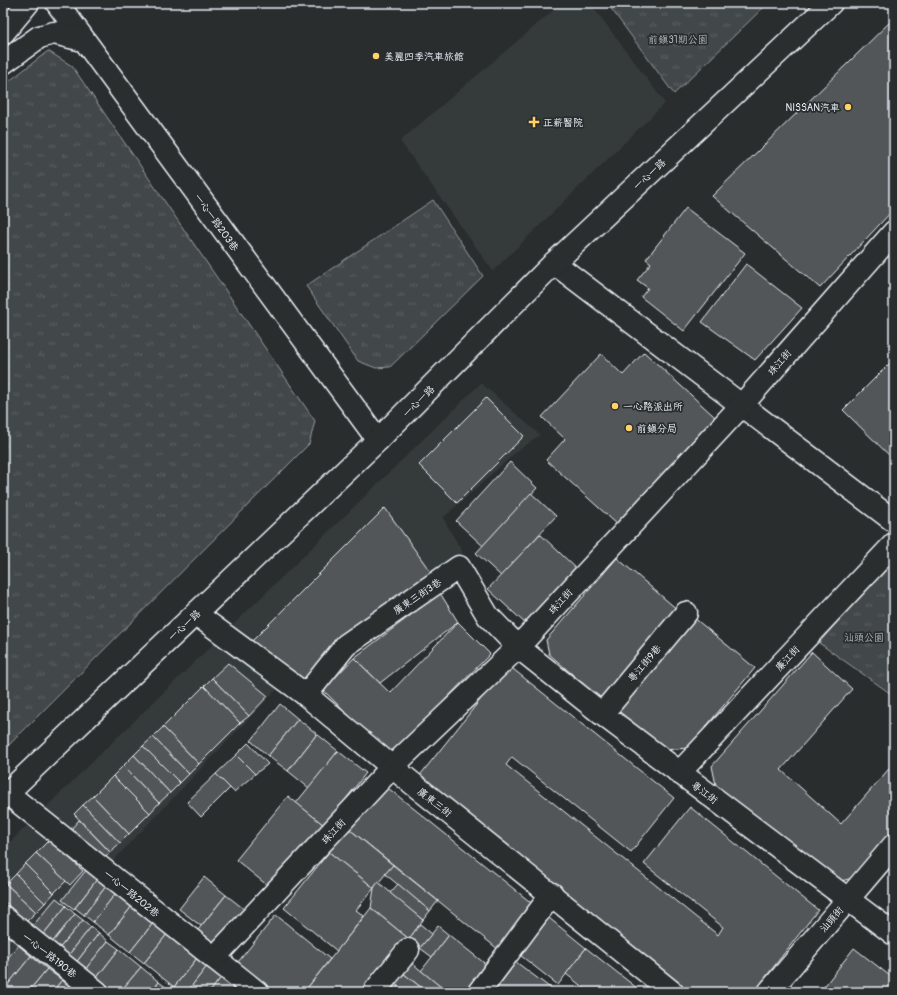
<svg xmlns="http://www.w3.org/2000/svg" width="897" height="995" viewBox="0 0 897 995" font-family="Pangolin,'LXGW WenKai TC',sans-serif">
<defs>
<pattern id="grass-tufts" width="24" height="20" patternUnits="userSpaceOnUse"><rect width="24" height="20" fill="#424648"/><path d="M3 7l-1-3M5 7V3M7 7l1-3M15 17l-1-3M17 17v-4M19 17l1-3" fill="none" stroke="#5d6163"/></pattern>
</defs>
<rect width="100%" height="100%" fill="#2a2d2e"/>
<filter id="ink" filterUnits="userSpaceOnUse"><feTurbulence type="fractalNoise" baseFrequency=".025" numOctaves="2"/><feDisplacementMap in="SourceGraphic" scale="8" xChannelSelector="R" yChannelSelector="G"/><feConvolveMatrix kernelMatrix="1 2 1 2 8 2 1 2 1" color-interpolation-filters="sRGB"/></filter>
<g filter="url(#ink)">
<g fill="#363a3b">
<polygon points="562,3 590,3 665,103 493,271 400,141"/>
<polygon points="481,383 540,435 516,452 443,518 463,553 446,562 274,692 111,863 3,966 3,849"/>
<polygon points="894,900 894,926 880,916"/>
</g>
<g fill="url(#grass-tufts)" stroke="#959ca0">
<polygon points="607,3 768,3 674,94"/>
<polygon points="48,51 72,66 315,421 309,444 3,751 3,86"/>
<polygon points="433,200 483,276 390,367 376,368 358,361 306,286"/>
<polygon points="894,556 894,696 819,643"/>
</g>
<g fill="#535759" stroke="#e8f1f8">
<polygon points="894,18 894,209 820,288 712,196"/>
<polygon points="686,208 745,253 684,331 641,297 648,288 637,280 651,263 646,259"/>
<polygon points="746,264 802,308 755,360 702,322"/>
<polygon points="644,352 715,417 618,525 546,460 565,439 542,417 601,354 623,375"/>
<polygon points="891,362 894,365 894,460 843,410"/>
<polygon points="486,398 524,436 457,503 419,465"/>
<polygon points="510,462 537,488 483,546 456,521"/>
<polygon points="531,493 556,516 501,576 476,553"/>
<polygon points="385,508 432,574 306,684 252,641"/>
<polygon points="540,534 578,570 527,625 488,589"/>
<polygon points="617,558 679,611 603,701 549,654 546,640"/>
<polygon points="440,593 458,622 380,683 354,658"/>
<polygon points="693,617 755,668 688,748 666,750 616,709"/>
<polygon points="458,622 490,654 390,756 323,690 354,658 390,693"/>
<polygon points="812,652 852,689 781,770 841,824 894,763 894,836 858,877 832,883 717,790 712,766"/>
<polygon points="228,663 268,696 249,716 212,678"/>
<polygon points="508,665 674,798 631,852 512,757 506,765 718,935 723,927 644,864 690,807 818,910 754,992 683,992 417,779"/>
<polygon points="212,678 249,716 240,723 204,686"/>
<polygon points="204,686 240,723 199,764 163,727"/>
<polygon points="280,704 298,719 268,756 251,741"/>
<polygon points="298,719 317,734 288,771 268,756"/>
<polygon points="163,727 199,764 189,774 153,737"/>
<polygon points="317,734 338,751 309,788 288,771"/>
<polygon points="153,737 189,774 180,783 143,746"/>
<polygon points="248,743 268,764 255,774 236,755"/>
<polygon points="143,746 180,783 170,793 134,755"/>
<polygon points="338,751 366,773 325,826 296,803"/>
<polygon points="134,755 170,793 159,803 123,766"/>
<polygon points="236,755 255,774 234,792 216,774"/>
<polygon points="123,766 159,803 150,813 113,776"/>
<polygon points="216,774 230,788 201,817 187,802"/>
<polygon points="113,776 150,813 129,834 93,796"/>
<polygon points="383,784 534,905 499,950 348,828"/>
<polygon points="93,796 129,834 120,843 83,805"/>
<polygon points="288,796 325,826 273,890 236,860"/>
<polygon points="83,805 120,843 110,852 74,814"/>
<polygon points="79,820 110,852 105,858 70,830"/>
<polygon points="348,828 393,865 374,888 329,852"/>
<polygon points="50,839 83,871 70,885 36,853"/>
<polygon points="329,852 374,888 356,910 364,916 337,951 284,908"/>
<polygon points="36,853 66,881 54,893 25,864"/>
<polygon points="25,864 54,893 45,903 16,874"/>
<polygon points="393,865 438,901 430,911 385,874"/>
<polygon points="87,869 98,878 74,909 62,900"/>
<polygon points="16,874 45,903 36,912 6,884"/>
<polygon points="204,877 226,895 201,926 179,909"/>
<polygon points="98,878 107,885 84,915 75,908"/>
<polygon points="378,882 423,920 409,939 371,908 374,888"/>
<polygon points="6,884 36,912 26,922 3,900 3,887"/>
<polygon points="398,884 430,911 423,920 390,893"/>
<polygon points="107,885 116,893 93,922 84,915"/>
<polygon points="116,893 133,905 109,935 93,922"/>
<polygon points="226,895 248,912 220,947 198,930"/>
<polygon points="56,898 66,906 42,936 31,928"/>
<polygon points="133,905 154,922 130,952 109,935"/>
<polygon points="66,906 75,914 51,944 42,936"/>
<polygon points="371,908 409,939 366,992 304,992"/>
<polygon points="75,914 83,920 58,950 51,944"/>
<polygon points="276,915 330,959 304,992 275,992 238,962"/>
<polygon points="549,918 586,948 558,985 520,955"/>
<polygon points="83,920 91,927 67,957 58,950"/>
<polygon points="154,922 168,933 144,963 130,952"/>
<polygon points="420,924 432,934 420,948 409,939"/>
<polygon points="438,926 449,935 432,957 420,948"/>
<polygon points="91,927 99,933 75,964 67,957"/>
<polygon points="3,929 9,934 3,940"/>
<polygon points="99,933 108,941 84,971 75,964"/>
<polygon points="168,933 198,957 174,987 144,963"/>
<polygon points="449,935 488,966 467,992 447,992 421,971"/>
<polygon points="108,941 119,949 95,980 84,971"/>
<polygon points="18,945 31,956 6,987 3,984 3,964"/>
<polygon points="586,948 642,992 589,992 566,974"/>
<polygon points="854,948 894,979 894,992 820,992"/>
<polygon points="119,949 141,967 120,992 110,992 95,980"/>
<polygon points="31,956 47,969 28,992 13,992 6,987"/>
<polygon points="198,957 208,965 187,992 181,992 174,987"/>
<polygon points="407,959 447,992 427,992 399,970"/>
<polygon points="516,962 553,990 552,992 494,992"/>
<polygon points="208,965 222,976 210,992 187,992"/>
<polygon points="141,967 159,982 151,992 120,992"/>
<polygon points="47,969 62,980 52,992 28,992"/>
<polygon points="399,970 427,992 405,992 390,980"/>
<polygon points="222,976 236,987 232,992 210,992"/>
<polygon points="62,980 72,989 70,992 52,992"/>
<polygon points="390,980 405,992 383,992"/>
<polygon points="159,982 171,991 171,992 151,992"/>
</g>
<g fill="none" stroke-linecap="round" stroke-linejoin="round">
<defs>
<g id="minor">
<polyline points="57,3 378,440"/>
<polyline points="3,33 28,3"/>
<polyline points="3,63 39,37 54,33 83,40"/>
<polyline points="554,263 894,521"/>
<polyline points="196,614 306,695 392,767 672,992"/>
<polyline points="306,695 346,645 459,567 488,616 518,647 602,714 894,934"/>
<polyline points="602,714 686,613"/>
<polyline points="679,773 894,544"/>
<polyline points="7,793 257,992"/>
<polyline points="3,797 378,440 554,263 831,3"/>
<polyline points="3,917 97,992"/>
<polyline points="214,958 392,767 518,647 741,406 894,232"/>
<polyline points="374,992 408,950"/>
<polyline points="479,992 552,894"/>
<polyline points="769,992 894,845"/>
</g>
</defs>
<use href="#minor" stroke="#e8f1f8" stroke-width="25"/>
<use href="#minor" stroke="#2a2d2e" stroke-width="22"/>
</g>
</g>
<g fill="#ffd166" stroke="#2a2d2e" stroke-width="1.5">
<circle cx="376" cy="56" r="4"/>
<circle cx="848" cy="107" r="4"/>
<path d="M532 116h4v4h4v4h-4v4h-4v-4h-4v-4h4z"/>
<circle cx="615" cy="406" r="4"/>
<circle cx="629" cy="428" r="4"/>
</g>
<g text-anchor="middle" stroke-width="3.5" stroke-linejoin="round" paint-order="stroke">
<g font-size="10" fill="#aeb5ba" stroke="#2a2d2e">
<text x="678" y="43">前鎮31期公園</text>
<text x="864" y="641">汕頭公園</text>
</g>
<g font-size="10" fill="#e8f1f8" stroke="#2a2d2e" text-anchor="start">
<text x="384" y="60">美麗四季汽車旅館</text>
<text x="840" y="111" text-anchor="end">NISSAN汽車</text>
<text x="543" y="126">正薪醫院</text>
<text x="623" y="410">一心路派出所</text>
<text x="637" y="432">前鎮分局</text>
</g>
<g font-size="10" fill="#e8f1f8" stroke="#2a2d2e">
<text transform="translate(649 174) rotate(-43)" y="4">一心一路</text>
<text transform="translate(217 222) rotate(54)" y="4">一心一路203巷</text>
<text transform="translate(779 362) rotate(-49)" y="4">珠江街</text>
<text transform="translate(418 401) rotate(-45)" y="4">一心一路</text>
<text transform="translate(417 596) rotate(-34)" y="4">廣東三街3巷</text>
<text transform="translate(560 601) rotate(-47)" y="4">珠江街</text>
<text transform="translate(184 625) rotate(-43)" y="4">一心一路</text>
<text transform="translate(787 658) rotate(-47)" y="4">廉江街</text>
<text transform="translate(644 663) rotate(-50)" y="4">粵江街9巷</text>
<text transform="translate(705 792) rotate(37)" y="4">粵江街</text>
<text transform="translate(435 802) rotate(38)" y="4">廣東三街</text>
<text transform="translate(333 831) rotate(-47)" y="4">珠江街</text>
<text transform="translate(132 893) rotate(39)" y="4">一心一路202巷</text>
<text transform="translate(831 919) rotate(-49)" y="4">汕頭街</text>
<text transform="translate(50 955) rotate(38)" y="4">一心一路190巷</text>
</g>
</g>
<rect width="897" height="995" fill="none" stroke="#2a2d2e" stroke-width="16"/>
<rect x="8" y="8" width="881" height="979" fill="none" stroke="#e8f1f8" stroke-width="1.5" filter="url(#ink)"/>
</svg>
